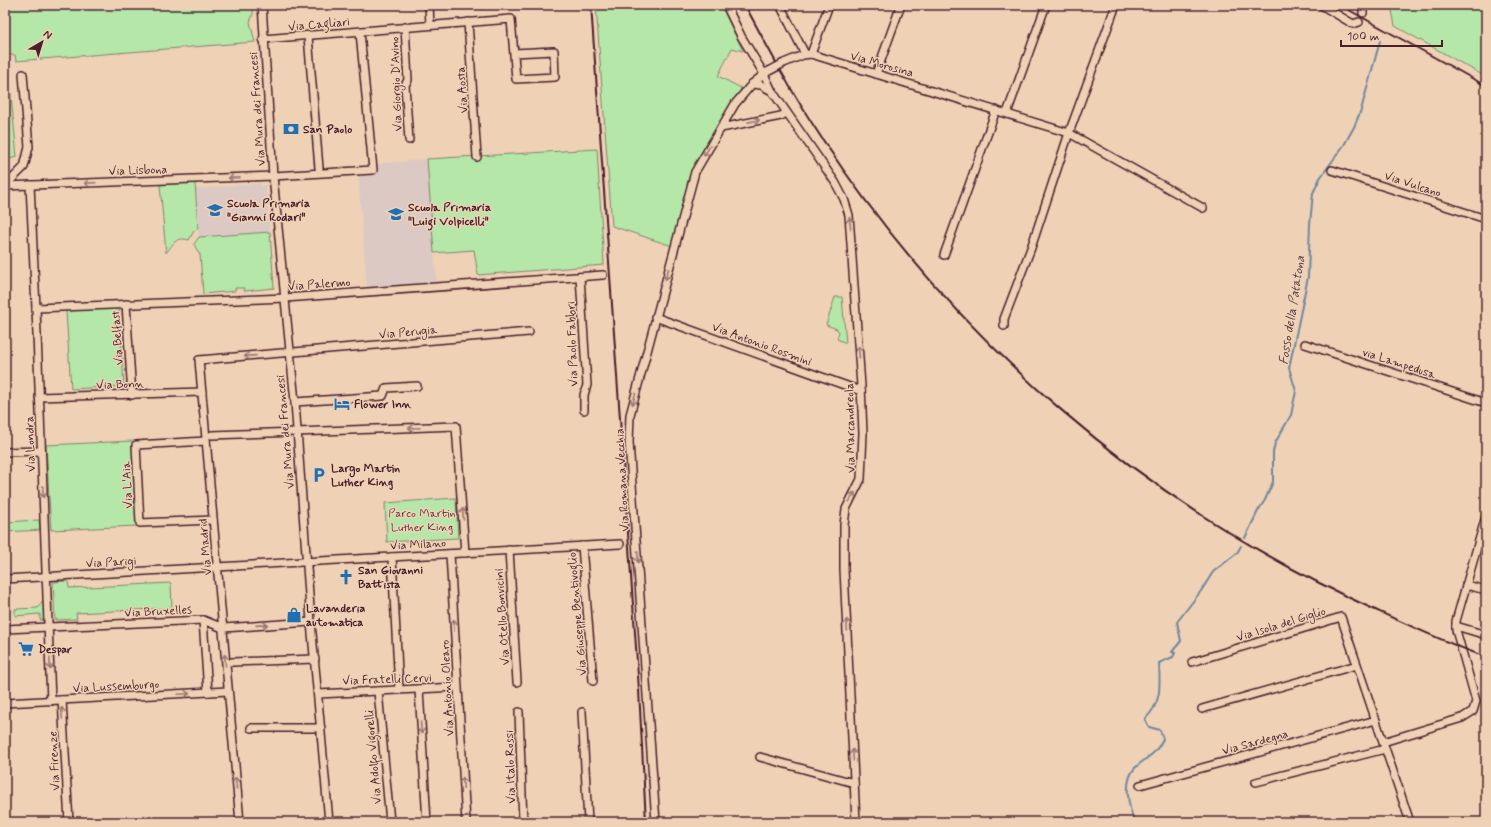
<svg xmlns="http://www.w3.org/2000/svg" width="1491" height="827" viewBox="0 0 1491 827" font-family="Mynerve,sans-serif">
<rect width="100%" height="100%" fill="#efd2b6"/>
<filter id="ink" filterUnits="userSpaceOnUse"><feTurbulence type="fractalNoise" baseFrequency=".025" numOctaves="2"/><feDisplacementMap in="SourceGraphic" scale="8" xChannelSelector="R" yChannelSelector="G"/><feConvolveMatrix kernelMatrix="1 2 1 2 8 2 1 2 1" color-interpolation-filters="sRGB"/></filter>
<g filter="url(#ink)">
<g fill="#ddc9c4">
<polygon points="427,159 437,285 434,283 367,290 358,175 377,174 376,164"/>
<polygon points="195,182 195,189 261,183 261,186 266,185 270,232 199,237 198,229 194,231 189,240 180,239 172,243 166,253 160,185"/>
</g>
<g fill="#b5e7a8" stroke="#80836a">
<polygon points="5,5 253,5 253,14 250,22 255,42 16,61 15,55 5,55"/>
<polygon points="596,5 721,5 743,51 732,48 718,76 741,88 738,101 695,172 675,247 612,226"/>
<polygon points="1391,5 1486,5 1486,77 1395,26"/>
<polygon points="5,63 8,65 17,157 5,160"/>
<polygon points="597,149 604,265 478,275 474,250 434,253 427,159"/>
<path d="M195,182L198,229L194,231L189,240C175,236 173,245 166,253L160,185Z"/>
<polygon points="270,232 274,288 244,291 244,288 235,288 235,291 203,294 200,254 199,254 194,244 199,237"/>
<polygon points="835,297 842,297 846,343 837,339 839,332 837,329 826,325"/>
<polygon points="119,308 124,386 71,389 66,311"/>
<polygon points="133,441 137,526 51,530 46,445"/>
<polygon points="456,498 458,538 387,542 385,503"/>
<polygon points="39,520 40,530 5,532 5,522"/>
<polygon points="68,581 69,588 171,583 172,608 76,613 77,619 55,620 53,582"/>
<polygon points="43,600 44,620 40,620 40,614 15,616 15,609 38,608"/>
</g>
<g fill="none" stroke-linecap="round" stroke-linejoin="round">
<g stroke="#70869e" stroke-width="2">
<polyline points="1245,538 1258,511 1265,500 1273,482 1273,452 1275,443 1291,415 1296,391 1289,368 1308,277 1310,224 1313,193 1320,178 1344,145 1354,127 1361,110 1380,41"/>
<path d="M1135,822C1128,807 1123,781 1135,768C1148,755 1154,757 1163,739L1160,730L1149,727L1145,719C1162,703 1160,686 1159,663L1173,657L1175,653L1172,652L1181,641L1177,622L1201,591L1213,572L1237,553L1241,546"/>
</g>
<defs>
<g id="minor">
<polyline points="262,5 273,176 295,402 311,622 329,822"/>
<polyline points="429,5 430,25"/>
<polyline points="726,5 741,36 764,74 772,91 835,182 844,199 849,215 861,386 863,433 861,479 846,509 844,525 844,569 856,822"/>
<polyline points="780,5 805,54"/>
<polyline points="1321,5 1353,24 1359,22"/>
<polyline points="1363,5 1363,13"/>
<polyline points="468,22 477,157"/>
<polyline points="405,27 408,80 405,85 409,140"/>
<polyline points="308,36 319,168"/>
<polyline points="263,39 511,19 516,79 555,77 554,51 514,53"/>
<polyline points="811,54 829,5"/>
<polyline points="784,63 803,55 811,54 1069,133 1116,5"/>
<polyline points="876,74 901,5"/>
<polyline points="752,84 761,85 772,91"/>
<polyline points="1007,113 1046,5"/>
<polyline points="721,128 781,116 786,113"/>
<polyline points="1332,170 1486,219"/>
<polyline points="30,185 36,308 51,701"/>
<polyline points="5,186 273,176 373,170 360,32"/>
<polyline points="5,186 24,167 29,147 23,74"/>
<polyline points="944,255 996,110"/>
<polyline points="580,277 587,385 584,395 584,410"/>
<polyline points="126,304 132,395"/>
<polyline points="36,308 285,298 603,275"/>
<polyline points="655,317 861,391"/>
<polyline points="1004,326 1004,319 1031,248 1069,133 1203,208"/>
<polyline points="1305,344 1486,403"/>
<polyline points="39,397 202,392"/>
<polyline points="295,402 383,396 386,388 417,386"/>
<polyline points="212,435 456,426 465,553"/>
<polyline points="206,441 136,445 140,523 213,520"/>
<polyline points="5,452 41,451"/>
<polyline points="582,546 593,681"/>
<polyline points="509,550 517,682"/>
<polyline points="450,554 466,822"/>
<polyline points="392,557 399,690"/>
<polyline points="5,579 620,544"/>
<polyline points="1466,585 1486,590"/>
<polyline points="203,620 208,692"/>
<polyline points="1456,626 1486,635"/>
<polyline points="5,629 203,620 223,628 311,622"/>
<polyline points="232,662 315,659"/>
<polyline points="1192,662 1341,617 1410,822"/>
<polyline points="419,689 427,822"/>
<polyline points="378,691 390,822"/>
<polyline points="318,694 457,687"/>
<polyline points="62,700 69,822"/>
<polyline points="5,703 228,691"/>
<polyline points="1202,709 1357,665"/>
<polyline points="519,712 523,822"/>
<polyline points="582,712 588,822"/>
<polyline points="251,728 321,728"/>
<polyline points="1383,742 1462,718 1473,711 1476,701 1456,630 1456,621 1486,516"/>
<polyline points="760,757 854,783"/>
<polyline points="1256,782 1385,749"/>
<polyline points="1140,785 1376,720"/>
<polyline points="240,822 199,360 529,332"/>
<polyline points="656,822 629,442 630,415 695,172 735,104 752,84 767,72"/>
</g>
</defs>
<use href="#minor" stroke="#4a1f2b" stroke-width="10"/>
<use href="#minor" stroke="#efd2b6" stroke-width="7"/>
<g stroke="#4a1f2b" stroke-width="2">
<polyline points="591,5 639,690 646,822"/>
<path d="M745,5C769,50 793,95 821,137C956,342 1146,505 1369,607C1408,625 1446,643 1486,657"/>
<polyline points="1340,5 1486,86"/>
</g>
<defs>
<polyline id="minor-bridge" points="769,71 784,63"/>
</defs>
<use href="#minor-bridge" stroke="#4a1f2b" stroke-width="10" stroke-linecap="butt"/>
<use href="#minor-bridge" stroke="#efd2b6" stroke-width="7"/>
</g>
<defs><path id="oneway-shaft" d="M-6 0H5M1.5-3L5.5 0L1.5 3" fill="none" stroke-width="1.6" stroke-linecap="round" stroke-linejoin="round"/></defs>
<g stroke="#9c7870">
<use href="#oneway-shaft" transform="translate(754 121) rotate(-11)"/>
<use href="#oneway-shaft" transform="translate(707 151) rotate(121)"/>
<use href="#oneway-shaft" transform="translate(234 178) rotate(178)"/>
<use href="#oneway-shaft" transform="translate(90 183) rotate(178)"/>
<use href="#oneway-shaft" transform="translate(850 223) rotate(-97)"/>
<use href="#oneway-shaft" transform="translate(667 274) rotate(106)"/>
<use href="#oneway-shaft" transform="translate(859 352) rotate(-94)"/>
<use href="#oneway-shaft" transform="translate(250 356) rotate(176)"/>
<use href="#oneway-shaft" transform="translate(634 399) rotate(106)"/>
<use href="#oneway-shaft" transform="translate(414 428) rotate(177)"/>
<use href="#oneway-shaft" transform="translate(43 492) rotate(88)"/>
<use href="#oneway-shaft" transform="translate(852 497) rotate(-60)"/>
<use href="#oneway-shaft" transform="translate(463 514) rotate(-94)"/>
<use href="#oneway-shaft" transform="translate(638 557) rotate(86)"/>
<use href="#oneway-shaft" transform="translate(262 625) rotate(-4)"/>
<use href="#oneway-shaft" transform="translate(454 625) rotate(-93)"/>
<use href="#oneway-shaft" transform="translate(847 625) rotate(-93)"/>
<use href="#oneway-shaft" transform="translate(225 660) rotate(-95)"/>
<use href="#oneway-shaft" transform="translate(50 664) rotate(89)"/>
<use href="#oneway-shaft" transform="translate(184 694) rotate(-3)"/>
<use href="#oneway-shaft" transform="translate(62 713) rotate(-93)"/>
<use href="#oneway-shaft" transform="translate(421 728) rotate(86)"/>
<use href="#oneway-shaft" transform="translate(853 755) rotate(-93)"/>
<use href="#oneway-shaft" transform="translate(236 783) rotate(-95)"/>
<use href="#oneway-shaft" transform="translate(463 783) rotate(-93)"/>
</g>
</g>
<defs>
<symbol id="bank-bare" viewBox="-9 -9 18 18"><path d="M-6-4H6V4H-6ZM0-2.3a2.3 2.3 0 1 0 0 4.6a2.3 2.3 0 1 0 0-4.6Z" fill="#1f6fb2" stroke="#efd2b6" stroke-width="2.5" paint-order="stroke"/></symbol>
<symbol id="school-bare" viewBox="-9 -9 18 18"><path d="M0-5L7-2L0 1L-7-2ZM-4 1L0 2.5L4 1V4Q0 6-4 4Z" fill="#1f6fb2" stroke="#efd2b6" stroke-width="2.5" paint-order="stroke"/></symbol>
<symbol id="hotel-bare" viewBox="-9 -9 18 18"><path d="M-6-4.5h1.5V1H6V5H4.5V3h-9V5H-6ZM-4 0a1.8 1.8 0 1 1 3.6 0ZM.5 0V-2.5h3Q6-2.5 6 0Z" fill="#1f6fb2" stroke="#efd2b6" stroke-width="2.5" paint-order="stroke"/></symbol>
<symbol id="parking-bare" viewBox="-9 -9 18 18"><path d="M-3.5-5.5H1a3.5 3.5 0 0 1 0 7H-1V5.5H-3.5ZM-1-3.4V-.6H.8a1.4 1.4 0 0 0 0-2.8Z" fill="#1f6fb2" stroke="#efd2b6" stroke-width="2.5" paint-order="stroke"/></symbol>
<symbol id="church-bare" viewBox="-9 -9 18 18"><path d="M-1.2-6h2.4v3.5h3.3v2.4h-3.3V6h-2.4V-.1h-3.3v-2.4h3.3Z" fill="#1f6fb2" stroke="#efd2b6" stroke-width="2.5" paint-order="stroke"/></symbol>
<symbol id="shop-bare" viewBox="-9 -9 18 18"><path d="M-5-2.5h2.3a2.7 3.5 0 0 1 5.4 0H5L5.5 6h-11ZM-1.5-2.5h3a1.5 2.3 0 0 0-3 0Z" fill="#1f6fb2" stroke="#efd2b6" stroke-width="2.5" paint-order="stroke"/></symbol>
<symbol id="supermarket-bare" viewBox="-9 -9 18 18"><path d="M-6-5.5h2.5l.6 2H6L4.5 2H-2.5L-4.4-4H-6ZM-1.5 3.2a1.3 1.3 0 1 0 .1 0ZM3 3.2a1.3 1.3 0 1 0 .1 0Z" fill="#1f6fb2" stroke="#efd2b6" stroke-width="2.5" paint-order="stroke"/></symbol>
</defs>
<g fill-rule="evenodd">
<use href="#bank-bare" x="280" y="118" width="22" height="22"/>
<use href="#school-bare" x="204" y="199" width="22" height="22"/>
<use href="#school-bare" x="385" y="203" width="22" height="22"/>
<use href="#hotel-bare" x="331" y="393" width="22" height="22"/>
<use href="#parking-bare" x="308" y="464" width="22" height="22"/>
<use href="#church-bare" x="335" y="566" width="22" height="22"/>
<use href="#shop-bare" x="283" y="604" width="22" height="22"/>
<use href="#supermarket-bare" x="15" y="638" width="22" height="22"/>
</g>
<g text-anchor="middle" stroke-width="3" stroke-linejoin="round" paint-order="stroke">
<g font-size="12" fill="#4a1f2b" stroke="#efd2b6">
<text transform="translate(319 24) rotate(-5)" y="4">Via Cagliari</text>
<text transform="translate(882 64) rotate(16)" y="4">Via Morosina</text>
<text transform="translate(396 84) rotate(-92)" y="4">Via Giorgio D'Avino</text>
<text transform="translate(462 90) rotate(-94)" y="4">Via Aosta</text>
<text transform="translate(257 109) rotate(-94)" y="4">Via Mura dei Francesi</text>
<text transform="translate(138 170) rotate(-2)" y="4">Via Lisbona</text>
<text transform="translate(1413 184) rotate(18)" y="4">Via Vulcano</text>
<text transform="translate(319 284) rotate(-4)" y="4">Via Palermo</text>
<text transform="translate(408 332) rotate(-5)" y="4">Via Perugia</text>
<text transform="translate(117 338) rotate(-94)" y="4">Via Belfast</text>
<text transform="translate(572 344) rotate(-92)" y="4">Via Paolo Fabbri</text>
<text transform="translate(762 344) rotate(20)" y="4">Via Antonio Rosmini</text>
<text transform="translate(1399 363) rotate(18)" y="4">via Lampedusa</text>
<text transform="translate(120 384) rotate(-2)" y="4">Via Bonn</text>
<text transform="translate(850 428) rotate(-91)" y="4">Via Marcandreola</text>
<text transform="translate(285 432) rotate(-95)" y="4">Via Mura dei Francesi</text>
<text transform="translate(30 444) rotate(-92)" y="4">Via Londra</text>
<text transform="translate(622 480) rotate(-93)" y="4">Via Romana Vecchia</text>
<text transform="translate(127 485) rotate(-93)" y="4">Via L'Aia</text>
<text transform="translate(418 544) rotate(-3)" y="4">Via Milano</text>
<text transform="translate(205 547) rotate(-95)" y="4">Via Madrid</text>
<text transform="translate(111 562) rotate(-3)" y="4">Via Parigi</text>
<text transform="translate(158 611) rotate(-3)" y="4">Via Bruxelles</text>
<text transform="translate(577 614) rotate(-95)" y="4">Via Giuseppe Bentivoglio</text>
<text transform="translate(502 617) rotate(-94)" y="4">Via Otello Bonvicini</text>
<text transform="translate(1281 624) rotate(-17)" y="4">Via Isola del Giglio</text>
<text transform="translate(387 679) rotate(-2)" y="4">Via Fratelli Cervi</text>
<text transform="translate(116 686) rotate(-3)" y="4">Via Lussemburgo</text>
<text transform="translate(447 688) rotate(-93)" y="4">Via Antonio Olearo</text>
<text transform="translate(1255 742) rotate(-15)" y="4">Via Sardegna</text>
<text transform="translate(373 757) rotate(-95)" y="4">Via Adolfo Vigorelli</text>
<text transform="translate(54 761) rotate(-93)" y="4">Via Firenze</text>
<text transform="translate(510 767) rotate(-92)" y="4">Via Italo Rossi</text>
</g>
<g font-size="12" font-weight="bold" fill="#4a1f2b" stroke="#efd2b6" text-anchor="start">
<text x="303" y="133">San Paolo</text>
<text x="227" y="207">Scuola Primaria<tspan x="227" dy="14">"Gianni Rodari"</tspan></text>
<text x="408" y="211">Scuola Primaria<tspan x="408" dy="14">"Luigi Volpicelli"</tspan></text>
<text x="354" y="408">Flower Inn</text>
<text x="331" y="472">Largo Martin<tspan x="331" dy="14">Luther King</tspan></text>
<text x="358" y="574">San Giovanni<tspan x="358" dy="14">Battista</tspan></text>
<text x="306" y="612">Lavanderia<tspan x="306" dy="14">automatica</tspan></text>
<text x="38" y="653">Despar</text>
</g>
<g font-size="12" fill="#5a3d3e" stroke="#efd2b6">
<text x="422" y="517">Parco Martin<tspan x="422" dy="14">Luther King</tspan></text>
</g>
<g font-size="13" font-style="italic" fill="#533948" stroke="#efd2b6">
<text transform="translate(1291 310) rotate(-81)" y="5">Fosso della Patatona</text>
</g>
</g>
<rect width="1491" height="827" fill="none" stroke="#efd2b6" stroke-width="20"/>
<rect x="10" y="10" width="1471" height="807" fill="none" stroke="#4a1f2b" stroke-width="1.5" filter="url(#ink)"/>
<g transform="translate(42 42) rotate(38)" stroke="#efd2b6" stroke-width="3" paint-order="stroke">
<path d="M0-3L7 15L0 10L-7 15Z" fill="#4a1f2b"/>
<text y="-6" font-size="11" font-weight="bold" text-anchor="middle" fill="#4a1f2b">N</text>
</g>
<path d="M1341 40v6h101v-6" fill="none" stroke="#4a1f2b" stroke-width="2"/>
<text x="1347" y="40" font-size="12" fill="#4a1f2b" stroke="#efd2b6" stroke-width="3" paint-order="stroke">100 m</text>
</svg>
